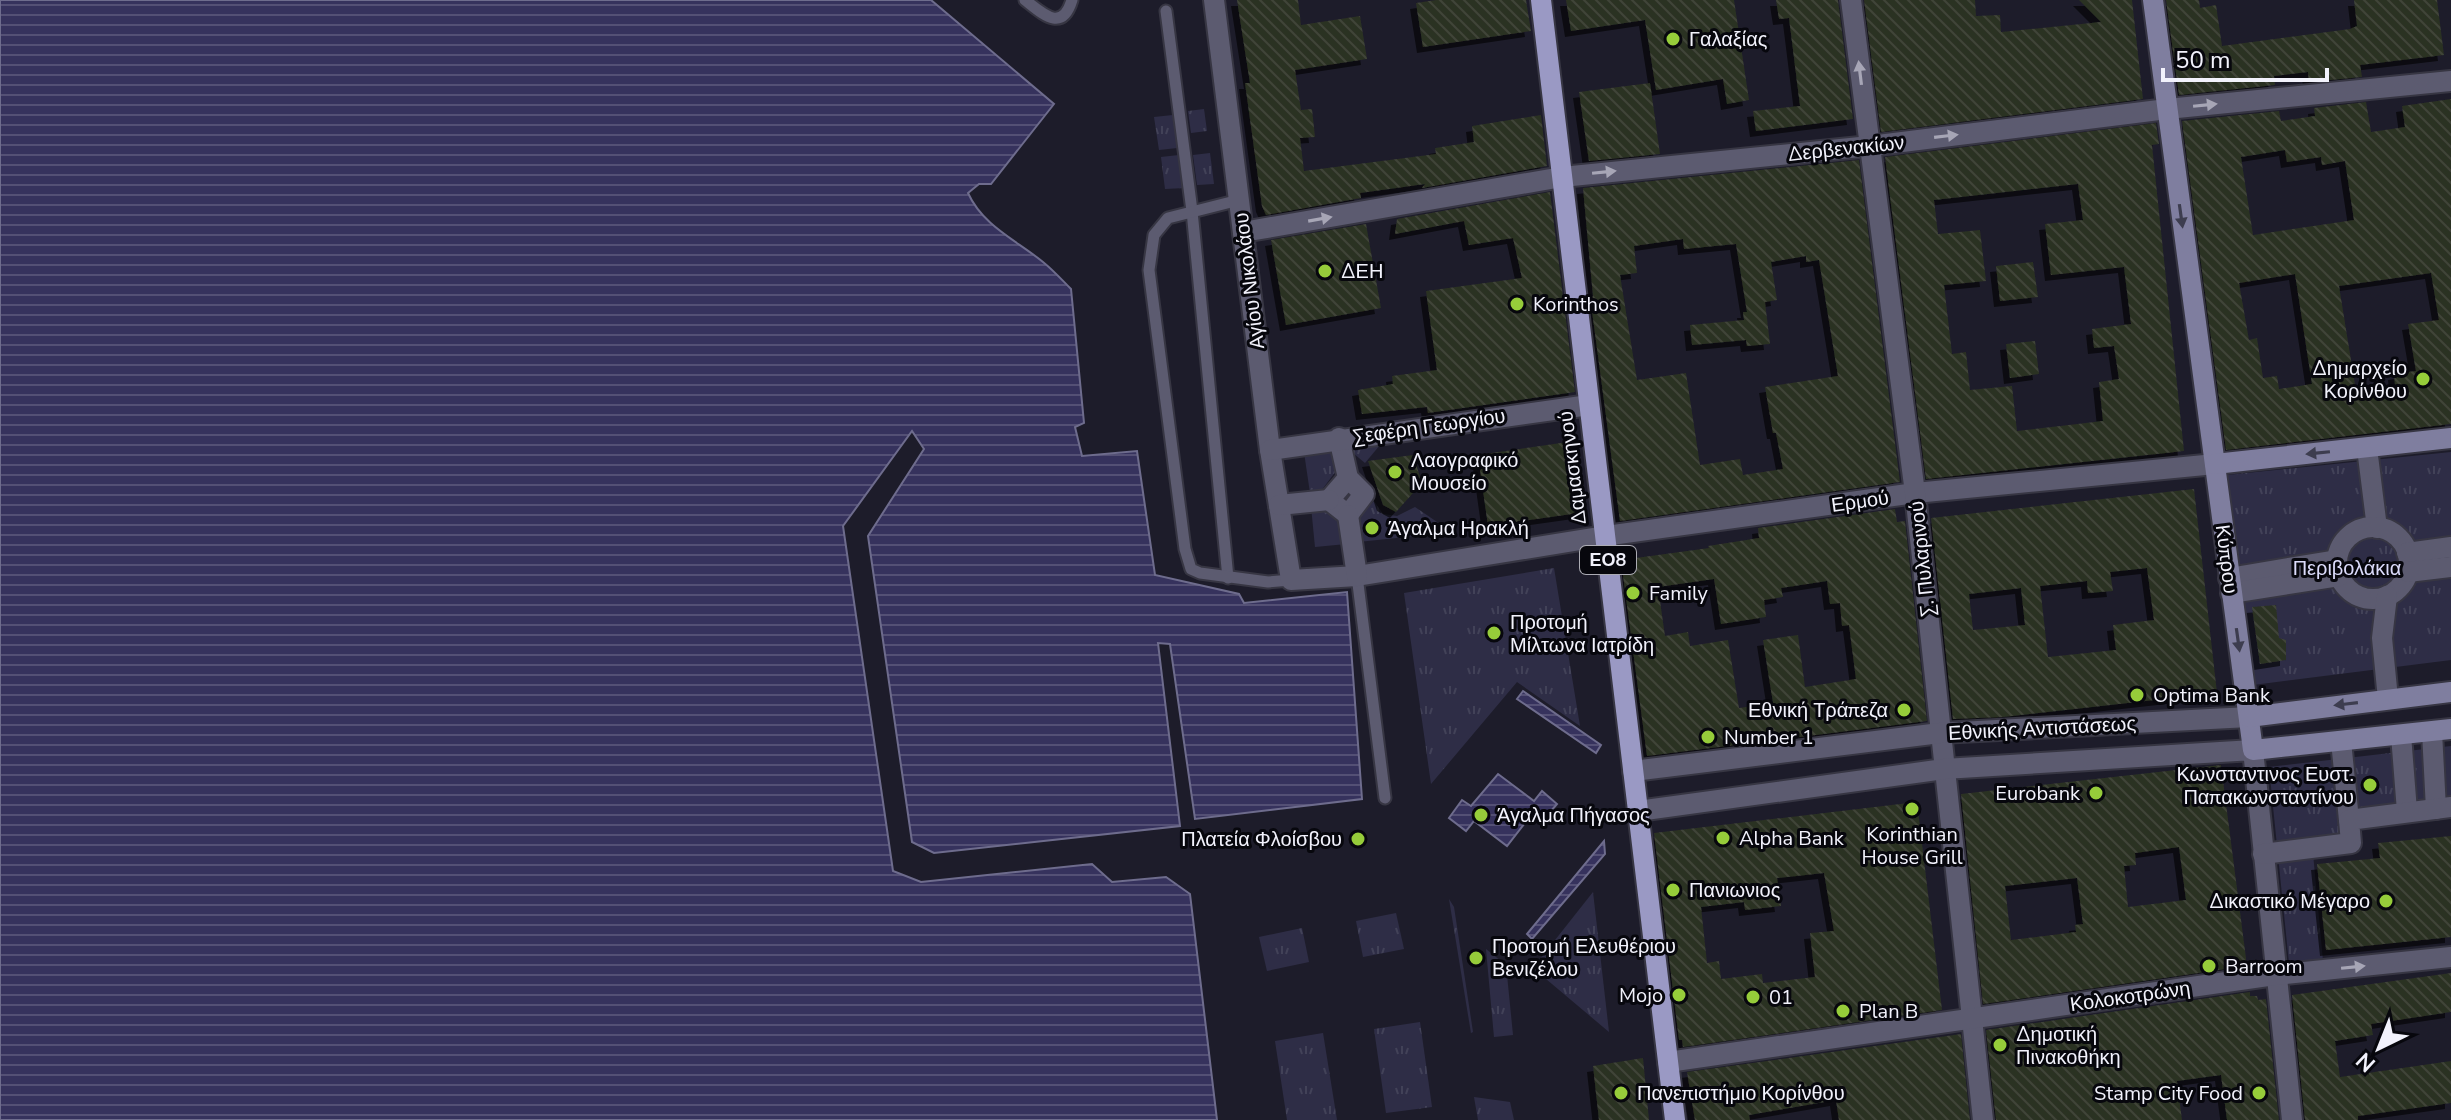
<svg xmlns="http://www.w3.org/2000/svg" width="2451" height="1120" viewBox="0 0 2451 1120" font-family="'Nunito Sans',sans-serif">
<defs>
<pattern id="grass-tufts" width="24" height="20" patternUnits="userSpaceOnUse" patternTransform="scale(2)"><rect width="24" height="20" fill="#2e2d46"/><path d="M3 7l-1-3M5 7V3M7 7l1-3M15 17l-1-3M17 17v-4M19 17l1-3" fill="none" stroke="#424258"/></pattern>
<pattern id="water-rules" width="6" height="5" patternUnits="userSpaceOnUse" patternTransform="scale(2)"><rect width="6" height="5" fill="#36325d"/><path d="M0 2.5h6" fill="none" stroke="#545075"/></pattern>
<pattern id="building-back-hatch" width="6" height="6" patternUnits="userSpaceOnUse" patternTransform="scale(2)"><rect width="6" height="6" fill="#2b3123"/><path d="M-1 5l2 2M0 0l6 6M5-1l2 2" fill="none" stroke="#404539"/></pattern>
<filter id="shadow"><feDropShadow dx="-6" dy="6" stdDeviation="0" flood-color="#0009"/></filter>
</defs>
<rect width="100%" height="100%" fill="#1d1c2a"/>
<g fill="url(#grass-tufts)">
<polygon points="1204,109 1207,131 1191,133 1188,111"/>
<polygon points="1173,115 1177,148 1159,150 1154,117"/>
<polygon points="1210,153 1214,184 1197,185 1193,155"/>
<polygon points="1179,155 1184,188 1165,189 1161,157"/>
<polygon points="1380,445 1365,463 1347,448"/>
<polygon points="1335,448 1339,467 1321,491 1310,493 1304,452"/>
<polygon points="2451,452 2451,660 2253,685 2227,475"/>
<polygon points="1374,501 1383,514 1397,516 1415,507 1443,526 1444,533 1358,542 1356,520"/>
<polygon points="1322,504 1344,522 1346,544 1315,547 1311,506"/>
<polygon points="1554,568 1580,726 1517,682 1431,784 1404,593"/>
<polygon points="2451,746 2451,799 2338,812 2342,840 2312,843 2323,961 2289,963 2269,767"/>
<polygon points="1593,892 1609,1032 1533,968"/>
<polygon points="1449,899 1454,907 1473,1032 1471,1033"/>
<polygon points="1396,913 1404,949 1363,957 1356,921"/>
<polygon points="1302,928 1309,962 1267,971 1259,937"/>
<polygon points="1486,949 1506,965 1513,1035 1494,1037"/>
<polygon points="1420,1022 1432,1107 1386,1113 1374,1029"/>
<polygon points="1323,1033 1337,1120 1287,1120 1275,1041"/>
<polygon points="1474,1097 1510,1102 1514,1120 1478,1120"/>
</g>
<g fill="url(#water-rules)" stroke="#6e6c8d" stroke-width="2">
<path d="M0,0H931L1054,104L991,184H979L968,193C983,226 1016,240 1043,262C1053,270 1062,280 1071,289L1084,423L1075,427L1082,456L1137,451L1155,575L1239,594L1244,603L1347,592L1362,799L1195,819L1170,644L1158,643L1180,826L934,853L912,842L868,536L924,449L912,431L843,526L893,871L921,882L1092,864L1112,882L1166,877L1190,894L1217,1120H0Z"/>
<polygon points="1523,691 1601,745 1596,753 1517,699"/>
<polygon points="1498,774 1534,801 1542,791 1557,804 1546,817 1535,810 1507,846 1474,821 1466,831 1449,818 1462,800 1471,806"/>
<polygon points="1604,841 1605,854 1532,939 1527,934"/>
</g>
<g fill="url(#building-back-hatch)" fill-rule="evenodd" filter="url(#shadow)">
<polygon points="1237,0 1298,0 1301,25 1360,16 1367,59 1295,70 1301,110 1312,109 1315,137 1300,138 1304,171 1436,154 1435,148 1474,142 1472,126 1541,115 1547,166 1422,188 1425,184 1360,193 1361,198 1266,215 1262,206 1245,83 1250,83"/>
<polygon points="1436,0 1526,0 1531,31 1423,47 1416,3"/>
<polygon points="1566,0 1734,0 1749,100 1727,104 1723,79 1656,90 1645,20 1571,31"/>
<polygon points="1776,0 1838,0 1853,119 1756,131 1753,111 1800,106 1789,18 1779,19"/>
<polygon points="1864,0 1975,0 1976,16 2000,15 2001,32 2101,22 2079,0 2132,0 2143,99 1881,132"/>
<polygon points="2166,0 2199,0 2200,8 2216,5 2222,46 2350,29 2357,26 2354,0 2437,0 2444,55 2360,65 2362,77 2309,82 2308,72 2274,76 2275,85 2179,95"/>
<polygon points="1650,83 1660,154 1589,161 1579,92"/>
<path d="M2451,99V424L2226,450L2182,121L2279,111L2281,121L2315,116L2314,108L2366,102L2371,132L2405,127L2402,106ZM2285,150L2287,162L2321,157L2322,165L2345,161L2354,220L2253,235L2241,157ZM2431,273L2439,320L2408,324L2416,371L2394,374L2395,385L2356,391L2339,286ZM2295,274L2312,384L2279,389L2277,376L2263,378L2257,338L2249,340L2239,283Z"/>
<path d="M2156,123L2159,144L2152,145L2184,451L1926,479L1885,157ZM2078,184L2083,220L2045,224L2051,275L2124,267L2131,324L2092,329L2094,348L2114,346L2119,379L2099,382L2103,421L2017,431L2012,386L1970,390L1966,352L1952,354L1944,285L1986,281L1980,230L1938,234L1934,200Z"/>
<path d="M1859,160L1900,482L1620,521L1590,296H1593L1583,188ZM1683,239L1684,249L1736,244L1747,312H1743L1744,320L1690,325L1692,345L1746,340L1747,346L1770,344L1765,302L1777,300L1771,262L1806,256V262L1819,260L1838,376L1765,387L1773,433H1776L1783,469L1743,475L1740,459L1700,465L1686,373L1637,380L1620,275L1637,273L1634,246Z"/>
<polygon points="1550,192 1575,392 1428,413 1427,407 1362,414 1358,390 1393,384 1392,376 1437,370 1426,291 1522,278 1513,238 1469,245 1464,221 1395,234 1397,219"/>
<polygon points="1366,224 1381,308 1286,325 1271,240"/>
<polygon points="2033,262 2038,297 2000,301 1996,266"/>
<polygon points="2035,341 2039,374 2010,378 2006,344"/>
<polygon points="1568,442 1579,513 1488,526 1478,455"/>
<polygon points="1413,455 1422,483 1396,512 1383,505 1368,461"/>
<path d="M2194,489L2217,693L2003,717L1953,719L1931,518ZM2147,568L2154,620L2113,625L2116,650L2048,657L2040,586L2087,581L2088,593L2113,591L2110,572ZM2021,588L2025,625L1973,630L1969,594Z"/>
<path d="M1895,509L1897,522L1905,521L1927,721L1647,756L1621,560L1709,548L1708,546L1759,538L1758,528ZM1714,579L1721,624L1766,617L1764,600L1783,597L1781,588L1827,581L1830,604L1840,603L1842,626L1849,625L1856,679L1805,687L1798,635L1763,640L1773,703L1739,708L1728,640L1690,646L1688,632L1665,636L1658,587Z"/>
<polygon points="2276,605 2279,638 2286,640 2286,660 2260,664 2252,607"/>
<path d="M2221,765L2247,966L1983,1004L1961,794ZM2179,847L2186,900L2128,907L2124,866L2136,865L2135,853ZM2077,878L2083,924L2075,925L2076,932L2011,940L2005,886Z"/>
<path d="M1917,802L1942,1010L1683,1047L1682,1040H1679L1654,833ZM1824,873L1834,931L1810,933L1815,977L1763,983L1762,974L1721,979L1719,961L1707,963L1701,907L1744,902L1745,910L1781,906L1777,878Z"/>
<polygon points="2451,836 2451,937 2326,950 2317,864 2380,858 2378,843"/>
<polygon points="2451,973 2451,1012 2371,1024 2373,1035 2335,1041 2340,1077 2451,1061 2451,1103 2358,1116 2358,1120 2305,1120 2292,995"/>
<polygon points="2250,992 2250,996 2257,996 2258,1000 2266,999 2279,1120 2227,1120 2221,1075 2177,1081 2182,1120 1996,1120 1986,1030"/>
<polygon points="1961,1034 1970,1120 1839,1120 1836,1100 1749,1115 1750,1120 1695,1120 1687,1072"/>
<polygon points="1643,1058 1649,1120 1599,1120 1593,1066"/>
</g>
<g fill="none" stroke-linecap="round" stroke-linejoin="round">
<defs>
<g id="lane">
<path d="M1025,0C1043,14 1062,33 1072,0"/>
<polyline points="1166,11 1192,211 1228,578"/>
<polyline points="1239,200 1168,218 1154,235 1149,270 1185,549 1191,569 1200,573 1268,582 1291,580"/>
<polyline points="1357,576 1385,798"/>
</g>
<g id="street">
<polyline points="1214,0 1270,450 1291,580 1357,576 1605,536 1915,493 2215,464"/>
<polyline points="1851,0 1915,493 1983,1120"/>
<polyline points="1243,232 1562,177 1870,146 2167,109 2451,81"/>
<polyline points="1339,438 1348,478 1364,494 1348,515 1329,500 1348,478"/>
<polyline points="2367,448 2377,528"/>
<polyline points="1270,450 1589,405"/>
<polyline points="1279,505 1329,500"/>
<polyline points="1348,515 1357,576"/>
<circle cx="2373" cy="563" r="36"/>
<polyline points="2407,553 2451,547"/>
<polyline points="2408,572 2451,567"/>
<polyline points="2229,578 2337,560"/>
<polyline points="2231,593 2339,576"/>
<polyline points="2387,596 2382,638 2388,699"/>
<polyline points="2432,732 2436,809"/>
<polyline points="2401,735 2407,811"/>
<polyline points="2341,741 2349,820"/>
<polyline points="1633,771 1940,733 2249,717"/>
<polyline points="1638,811 1944,769 2253,750 2292,1120"/>
<polyline points="2263,854 2351,843 2349,820 2451,807"/>
<polyline points="1668,1062 2275,975 2451,957"/>
</g>
<g id="secondary">
<polyline points="2153,0 2253,750 2451,729"/>
<polyline points="2215,464 2451,438"/>
<polyline points="2249,717 2451,692"/>
</g>
<polyline id="primary" points="1541,0 1675,1120"/>
</defs>
<use href="#lane" stroke="#373643" stroke-width="15"/>
<use href="#street" stroke="#373643" stroke-width="24"/>
<use href="#secondary" stroke="#373643" stroke-width="24"/>
<use href="#primary" stroke="#373643" stroke-width="24"/>
<use href="#lane" stroke="#5c5b70" stroke-width="11"/>
<use href="#street" stroke="#5c5b70" stroke-width="20"/>
<use href="#secondary" stroke="#7f7e9f" stroke-width="20"/>
<use href="#primary" stroke="#9a99c4" stroke-width="20"/>
</g>
<defs><path id="oneway-solid" d="M-6-.8H1V-3.2L6.5 0L1 3.2V.8H-6Z" transform="scale(2)"/></defs>
<g fill="#a7a6b6">
<use href="#oneway-solid" transform="translate(1860 73) rotate(-97)"/>
<use href="#oneway-solid" transform="translate(2205 105) rotate(-6)"/>
<use href="#oneway-solid" transform="translate(1946 136) rotate(-7)"/>
<use href="#oneway-solid" transform="translate(1604 172) rotate(-6)"/>
<use href="#oneway-solid" transform="translate(1320 219) rotate(-10)"/>
<use href="#oneway-solid" transform="translate(2353 967) rotate(-6)"/>
</g>
<g fill="#3d3d4f">
<use href="#oneway-solid" transform="translate(2181 216) rotate(82)"/>
<use href="#oneway-solid" transform="translate(2318 453) rotate(174)"/>
<use href="#oneway-solid" transform="translate(2238 640) rotate(82)"/>
<use href="#oneway-solid" transform="translate(2346 704) rotate(173)"/>
</g>
<g fill="#96cc3a" stroke="#07070d" stroke-width="3">
<circle cx="1673" cy="39" r="8"/>
<circle cx="1325" cy="271" r="8"/>
<circle cx="1517" cy="304" r="8"/>
<circle cx="2423" cy="379" r="8"/>
<circle cx="1395" cy="472" r="8"/>
<circle cx="1372" cy="528" r="8"/>
<circle cx="1633" cy="593" r="8"/>
<circle cx="1494" cy="633" r="8"/>
<circle cx="2137" cy="695" r="8"/>
<circle cx="1904" cy="710" r="8"/>
<circle cx="1708" cy="737" r="8"/>
<circle cx="2370" cy="785" r="8"/>
<circle cx="2096" cy="793" r="8"/>
<circle cx="1912" cy="809" r="8"/>
<circle cx="1481" cy="815" r="8"/>
<circle cx="1723" cy="838" r="8"/>
<circle cx="1358" cy="839" r="8"/>
<circle cx="1673" cy="890" r="8"/>
<circle cx="2386" cy="901" r="8"/>
<circle cx="1476" cy="958" r="8"/>
<circle cx="2209" cy="966" r="8"/>
<circle cx="1679" cy="995" r="8"/>
<circle cx="1753" cy="997" r="8"/>
<circle cx="1843" cy="1011" r="8"/>
<circle cx="2000" cy="1045" r="8"/>
<circle cx="1621" cy="1093" r="8"/>
<circle cx="2259" cy="1093" r="8"/>
</g>
<g text-anchor="middle" stroke-width="6" stroke-linejoin="round" paint-order="stroke">
<rect fill="#07070d" stroke="#acacb4" stroke-width="2" x="1580" y="546" width="56" height="28" rx="6"/>
<g font-size="18" font-weight="bold" fill="#f2f2fc">
<text x="1608" y="566">ΕΟ8</text>
</g>
<g font-size="20" fill="#f2f2fc" stroke="#07070d" text-anchor="start">
<text x="1689" y="46">Γαλαξίας</text>
<text x="1341" y="278">ΔΕΗ</text>
<text x="1533" y="311">Korinthos</text>
<text x="2407" y="375" text-anchor="end">Δημαρχείο<tspan x="2407" dy="23">Κορίνθου</tspan></text>
<text x="1411" y="467">Λαογραφικό<tspan x="1411" dy="23">Μουσείο</tspan></text>
<text x="1388" y="535">Άγαλμα Ηρακλή</text>
<text x="1649" y="600">Family</text>
<text x="1510" y="629">Προτομή<tspan x="1510" dy="23">Μίλτωνα Ιατρίδη</tspan></text>
<text x="2153" y="702">Optima Bank</text>
<text x="1888" y="717" text-anchor="end">Εθνική Τράπεζα</text>
<text x="1724" y="744">Number 1</text>
<text x="2354" y="781" text-anchor="end">Κωνσταντινος Ευστ.<tspan x="2354" dy="23">Παπακωνσταντίνου</tspan></text>
<text x="2080" y="800" text-anchor="end">Eurobank</text>
<text x="1497" y="822">Άγαλμα Πήγασος</text>
<text x="1912" y="841" text-anchor="middle">Korinthian<tspan x="1912" dy="23">House Grill</tspan></text>
<text x="1739" y="845">Alpha Bank</text>
<text x="1342" y="846" text-anchor="end">Πλατεία Φλοίσβου</text>
<text x="1689" y="897">Πανιωνιος</text>
<text x="2370" y="908" text-anchor="end">Δικαστικό Μέγαρο</text>
<text x="1492" y="953">Προτομή Ελευθέριου<tspan x="1492" dy="23">Βενιζέλου</tspan></text>
<text x="2225" y="973">Barroom</text>
<text x="1663" y="1002" text-anchor="end">Mojo</text>
<text x="1769" y="1004">01</text>
<text x="1859" y="1018">Plan B</text>
<text x="2016" y="1041">Δημοτική<tspan x="2016" dy="23">Πινακοθήκη</tspan></text>
<text x="1637" y="1100">Πανεπιστήμιο Κορίνθου</text>
<text x="2243" y="1100" text-anchor="end">Stamp City Food</text>
</g>
<g font-size="20" fill="#f2f2fc" stroke="#07070d">
<text transform="translate(1846 148) rotate(-6)" y="7">Δερβενακίων</text>
<text transform="translate(1249 281) rotate(-97)" y="7">Αγίου Νικολάου</text>
<text transform="translate(1429 426) rotate(-8)" y="7">Σεφέρη Γεωργίου</text>
<text transform="translate(1572 468) rotate(-97)" y="7">Δαμασκηνού</text>
<text transform="translate(1860 501) rotate(-8)" y="7">Ερμού</text>
<text transform="translate(1922 559) rotate(-96)" y="7">Σ. Πυλαρινού</text>
<text transform="translate(2227 559) rotate(83)" y="7">Κύπρου</text>
<text transform="translate(2042 728) rotate(-3)" y="7">Εθνικής Αντιστάσεως</text>
<text transform="translate(2130 996) rotate(-8)" y="7">Κολοκοτρώνη</text>
</g>
<g font-size="20" fill="#dcdcfb" stroke="#07070d">
<text x="2347" y="575">Περιβολάκια</text>
</g>
</g>
<g transform="translate(2379 1048) rotate(223)" stroke="#07070d" stroke-width="6" paint-order="stroke">
<path d="M0-6L14 30L0 20L-14 30Z" fill="#f2f2fc"/>
<text y="-12" font-size="22" font-weight="bold" text-anchor="middle" fill="#f2f2fc">N</text>
</g>
<path d="M2163 68v12h164v-12" fill="none" stroke="#f2f2fc" stroke-width="4"/>
<text x="2175" y="68" font-size="24" fill="#f2f2fc" stroke="#07070d" stroke-width="6" paint-order="stroke">50 m</text>
</svg>
